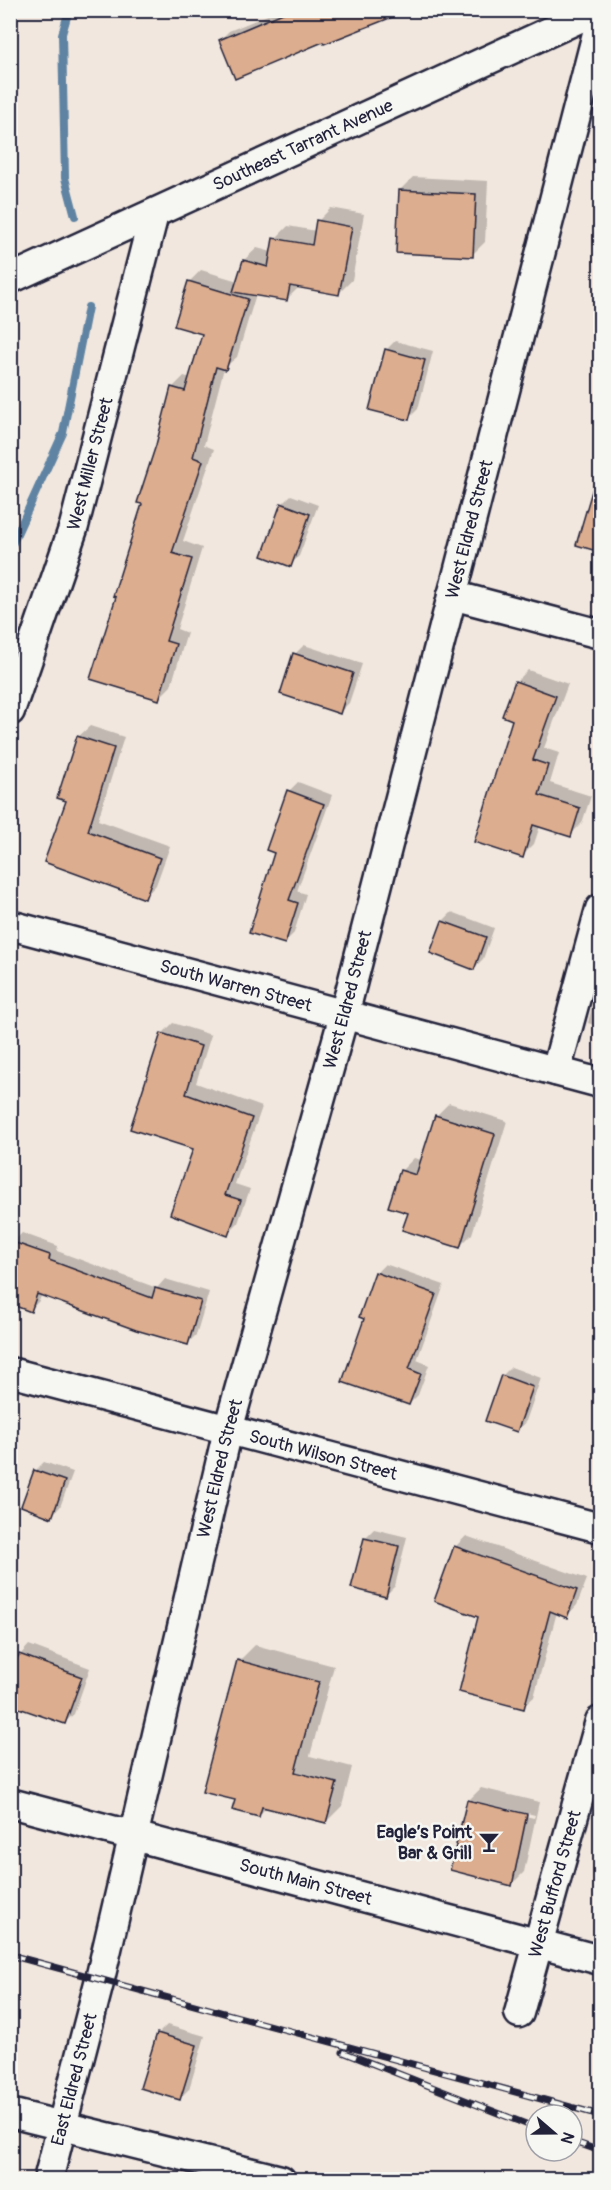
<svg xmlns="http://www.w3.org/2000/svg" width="611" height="2190" viewBox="0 0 611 2190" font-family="Pangolin,sans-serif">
<rect width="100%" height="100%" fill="#f1e7de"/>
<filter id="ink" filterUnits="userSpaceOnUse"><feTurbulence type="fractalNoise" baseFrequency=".0167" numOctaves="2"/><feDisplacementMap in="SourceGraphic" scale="12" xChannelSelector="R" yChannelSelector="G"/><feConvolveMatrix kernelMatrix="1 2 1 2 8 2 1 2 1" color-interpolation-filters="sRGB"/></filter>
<g filter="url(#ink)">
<g fill="#0003" fill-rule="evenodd">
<polygon points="280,10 395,10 324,40 220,40 229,31"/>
<polygon points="413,177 488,181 485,242 472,255 400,190"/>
<polygon points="331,208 364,214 352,280 339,293 300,286 287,299 256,294 237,357 224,368 204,445 214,449 183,541 202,548 177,629 187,633 171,686 159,698 144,503 172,388 184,376 191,378 204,333 189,282 201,270 238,281 244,260 257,248 272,252 275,239 288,226 316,231 318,221"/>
<polygon points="395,341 433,351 418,409 409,418 386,350"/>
<polygon points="600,469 600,551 578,544"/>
<polygon points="291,495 318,505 299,556 290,565 282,504"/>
<polygon points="304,645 362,664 349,703 340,712 295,654"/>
<polygon points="528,670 568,684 544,748 559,753 550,783 591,796 582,823 570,835 540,826 534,844 522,856 514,719 516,682"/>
<polygon points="90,726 124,737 98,820 170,846 156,885 145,897 46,861 68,800 78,737"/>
<polygon points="298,782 332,795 297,891 306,894 294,933 285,942 276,852 289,791"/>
<polygon points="452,912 494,928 483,959 474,968 432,953 443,921"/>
<polygon points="600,974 600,1027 588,1023"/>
<polygon points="173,1023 211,1035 196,1083 262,1107 235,1184 250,1189 238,1223 227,1234 195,1148 162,1034"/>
<polygon points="449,1103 507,1121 472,1234 459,1247 409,1212 401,1171 414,1158 422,1160 436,1116"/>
<polygon points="22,1233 58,1246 57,1251 157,1288 165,1279 209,1292 196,1335 187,1344 42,1294 39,1301 30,1310 10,1248 13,1242"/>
<polygon points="385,1264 444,1285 417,1360 429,1365 418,1395 409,1404 366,1318 376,1273"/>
<polygon points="511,1367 541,1378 526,1421 517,1431 502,1376"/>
<polygon points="44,1462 73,1472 60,1507 51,1516 35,1471"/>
<polygon points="374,1529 407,1537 395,1586 386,1595 365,1538"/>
<polygon points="466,1536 587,1579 577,1605 567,1616 557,1612 534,1697 523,1707 480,1616 455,1547"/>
<polygon points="29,1645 90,1668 74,1714 64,1723 10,1703 10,1652 20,1655"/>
<polygon points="255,1645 334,1666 310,1756 352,1767 342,1806 326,1822 267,1807 259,1815 237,1799 239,1661"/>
<path d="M481,1788L539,1802L524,1872L511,1885L468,1801ZM475,1801L535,1815L534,1818L475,1804Z"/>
<polygon points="167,2025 205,2036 189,2089 180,2098 158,2034"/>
</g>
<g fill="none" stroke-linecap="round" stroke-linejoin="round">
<g stroke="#5f83a2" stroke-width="8">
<polyline points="69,10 62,34 65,178 75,216"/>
<polyline points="10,549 63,433 88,307"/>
</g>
</g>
<g fill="#dcad8e" stroke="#22223b" stroke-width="1.5">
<polygon points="290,10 405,10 405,12 324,44 323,42 235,79 219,40"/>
<polygon points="399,190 476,194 473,257 396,253"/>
<polygon points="316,220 352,227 339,295 290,286 287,301 233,292 243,260 268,267 273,238 312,245"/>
<polygon points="188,281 248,299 226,370 216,367 193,457 203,461 172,553 192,559 166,641 176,644 159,700 90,679 116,597 113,596 142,504 137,503 156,445 171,387 185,391 202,334 174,326"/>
<polygon points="385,349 425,360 409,420 369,410"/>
<polygon points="594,484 600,485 600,552 576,545"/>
<polygon points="281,503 310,514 291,567 262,556"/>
<polygon points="293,653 353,673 340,714 280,694"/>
<polygon points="515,681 556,696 533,760 548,765 539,795 580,808 571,837 533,825 523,858 474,842 512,720 502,716"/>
<polygon points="77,736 114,748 88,831 160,858 145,899 44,862 66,801 57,798"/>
<polygon points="287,790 324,804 289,900 298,903 285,944 249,933 274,853 266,850"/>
<polygon points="442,921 486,937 474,970 430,953"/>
<polygon points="161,1033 201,1046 186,1094 252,1118 225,1195 241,1200 228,1236 170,1214 193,1149 130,1129"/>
<polygon points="435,1115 495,1134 460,1248 402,1230 408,1213 388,1207 400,1170 416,1175"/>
<polygon points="10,1241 50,1255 49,1260 152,1298 155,1288 201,1301 188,1345 136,1330 37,1294 31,1312 10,1304"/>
<polygon points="375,1272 436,1294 409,1369 421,1374 409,1405 342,1382 364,1319 359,1317"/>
<polygon points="501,1375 533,1387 517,1432 485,1421"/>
<polygon points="34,1470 65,1481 52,1518 21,1506"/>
<polygon points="364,1538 399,1546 386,1597 351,1588"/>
<polygon points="454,1546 577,1590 567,1618 550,1611 524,1709 459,1692 478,1617 434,1601"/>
<polygon points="19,1654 82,1677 65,1724 10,1705 10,1677"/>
<polygon points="237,1660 319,1682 295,1772 337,1783 326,1823 262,1807 259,1817 232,1810 235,1800 202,1792"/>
<polygon points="467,1800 527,1814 512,1886 450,1870"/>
<polygon points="157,2033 197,2045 180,2100 140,2088"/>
</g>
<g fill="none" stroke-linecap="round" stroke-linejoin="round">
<defs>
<g id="minor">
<path id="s1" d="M10,279L597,10"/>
<polyline points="452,595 600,634"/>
<path id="s2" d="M10,711L74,526L154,214"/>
<path id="s3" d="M10,925L600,1083"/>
<polyline points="556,1071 600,909"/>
<path id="s4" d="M10,1372L600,1528"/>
<path id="s5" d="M10,1803L600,1960"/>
<path id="s6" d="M519,2013L600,1721"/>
<polyline points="10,2113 281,2180"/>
<path id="s7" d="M48,2180L100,1979L228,1430L344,1015L600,22"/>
</g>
</defs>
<use href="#minor" stroke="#22223b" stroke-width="33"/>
<use href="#minor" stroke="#f6f6f2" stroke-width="28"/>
<defs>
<g id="rail">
<polyline points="10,1955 600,2115"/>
<polyline points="343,2052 536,2128"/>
<polyline points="572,2141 600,2151"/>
</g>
</defs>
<use href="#rail" stroke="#22223b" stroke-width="7"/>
<use href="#rail" stroke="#f6f6f2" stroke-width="4.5" stroke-dasharray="14" stroke-linecap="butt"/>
</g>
</g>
<defs>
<symbol id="bar-bare" viewBox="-9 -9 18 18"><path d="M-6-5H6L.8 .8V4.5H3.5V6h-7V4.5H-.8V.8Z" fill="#22223b" stroke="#f6f6f2" stroke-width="2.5" paint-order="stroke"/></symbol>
</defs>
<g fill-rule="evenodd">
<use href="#bar-bare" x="474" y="1827" width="30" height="30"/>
</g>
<g text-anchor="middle" stroke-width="5" stroke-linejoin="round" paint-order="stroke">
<g font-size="18" fill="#22223b" stroke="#f6f6f2">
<text dy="6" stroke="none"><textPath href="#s1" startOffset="322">Southeast Tarrant Avenue</textPath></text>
<text dy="6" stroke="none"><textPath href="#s2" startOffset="260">West Miller Street</textPath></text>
<text dy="6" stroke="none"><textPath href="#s7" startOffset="1704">West Eldred Street</textPath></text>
<text dy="6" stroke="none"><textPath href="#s3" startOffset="234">South Warren Street</textPath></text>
<text dy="6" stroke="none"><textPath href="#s7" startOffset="1218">West Eldred Street</textPath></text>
<text dy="6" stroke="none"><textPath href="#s4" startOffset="324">South Wilson Street</textPath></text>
<text dy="6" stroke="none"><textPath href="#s7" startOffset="732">West Eldred Street</textPath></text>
<text dy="6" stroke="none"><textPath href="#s5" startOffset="306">South Main Street</textPath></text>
<text dy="6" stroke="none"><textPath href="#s6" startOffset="134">West Bufford Street</textPath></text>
<text dy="6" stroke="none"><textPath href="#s7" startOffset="104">East Eldred Street</textPath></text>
</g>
<g font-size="18" font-weight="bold" fill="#22223b" stroke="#f6f6f2" text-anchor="end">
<text x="472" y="1838">Eagle’s Point<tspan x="472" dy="21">Bar &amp; Grill</tspan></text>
</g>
</g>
<rect width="611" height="2190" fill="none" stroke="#f6f6f2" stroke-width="36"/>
<rect x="18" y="18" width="575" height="2154" fill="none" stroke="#22223b" stroke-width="2" filter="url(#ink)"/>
<g transform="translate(554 2133) rotate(110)"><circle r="28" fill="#f6f6f2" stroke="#a1a1a9" stroke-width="1.5"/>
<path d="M0-4.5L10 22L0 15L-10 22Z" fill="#22223b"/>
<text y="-9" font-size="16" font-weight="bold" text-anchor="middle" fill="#22223b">N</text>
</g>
</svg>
